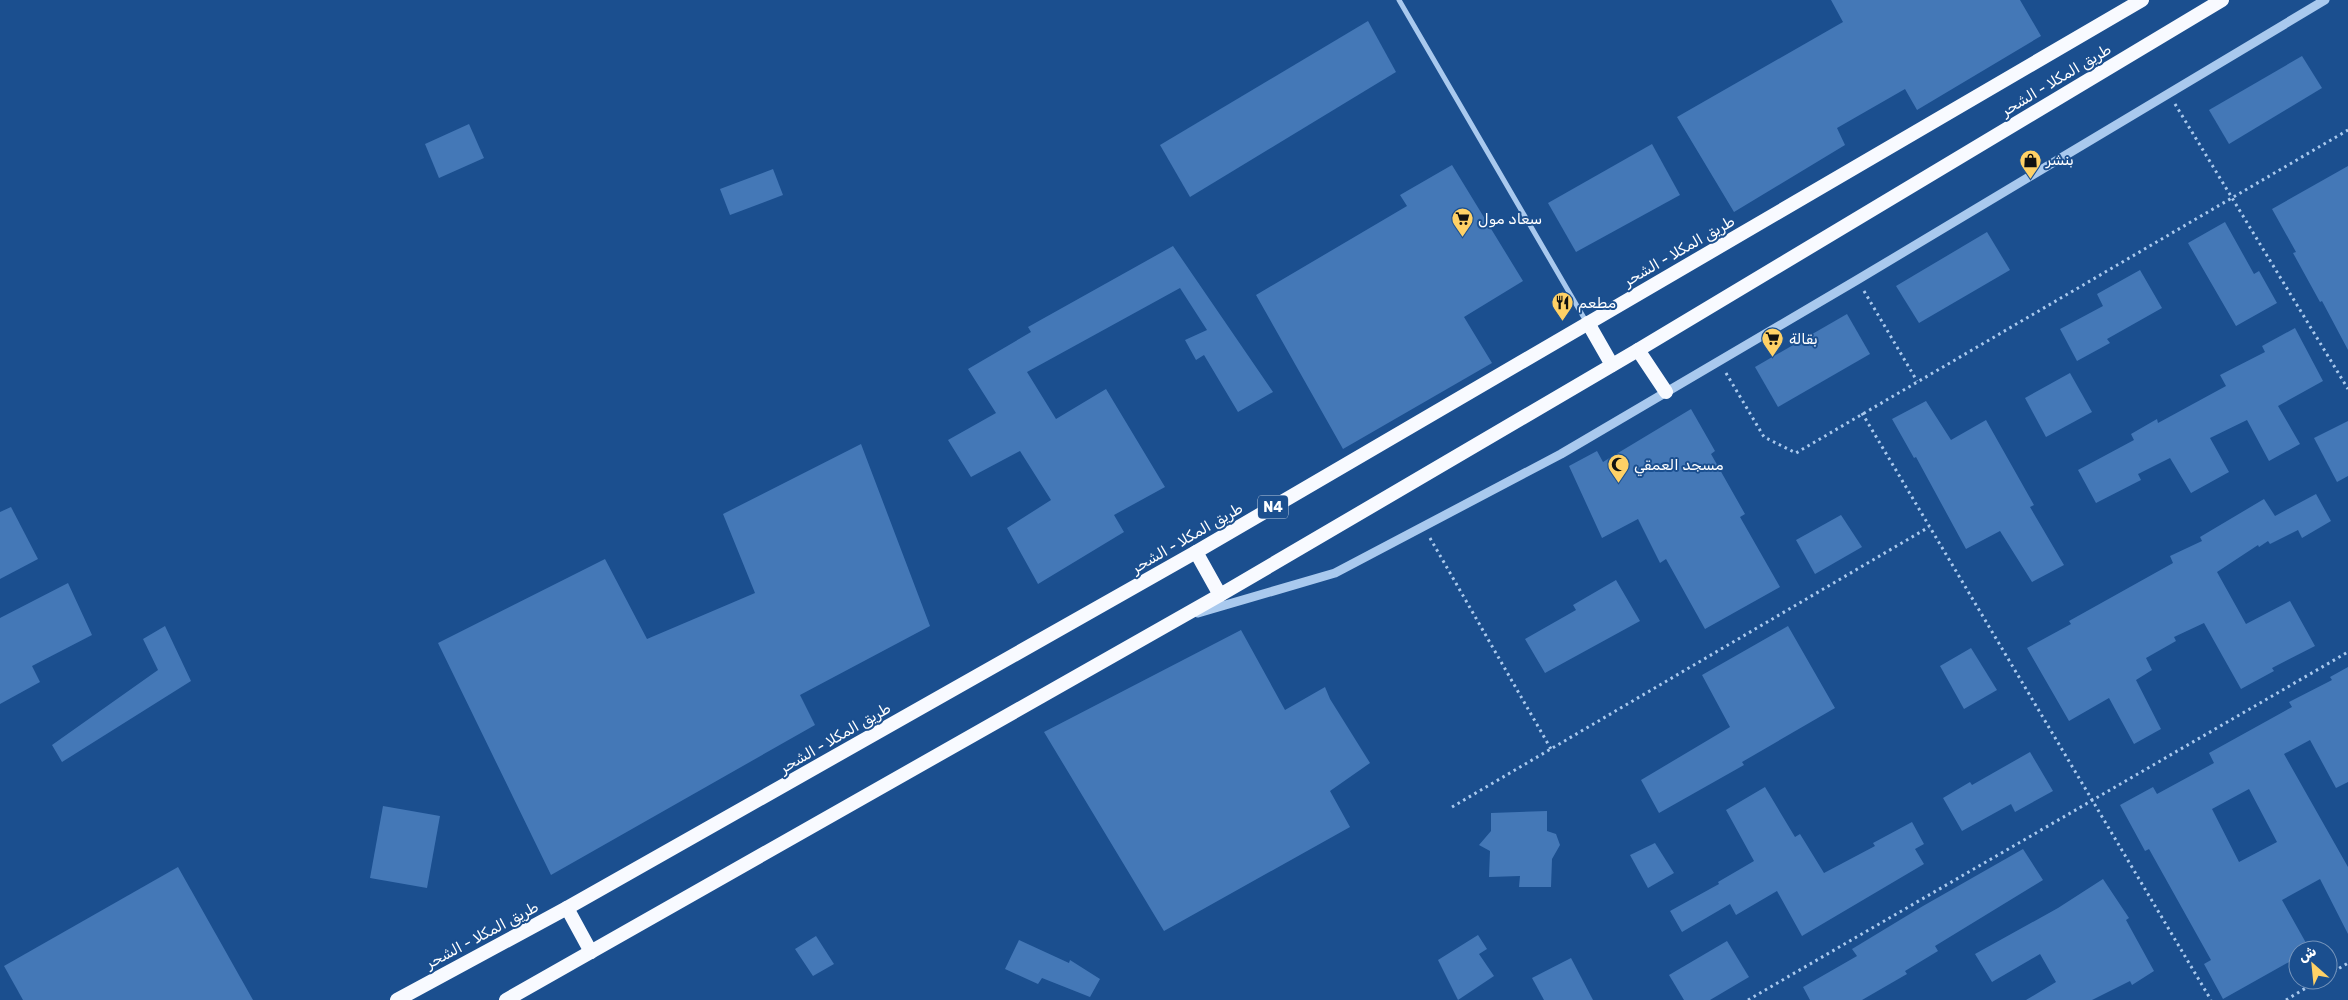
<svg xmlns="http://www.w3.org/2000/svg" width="2348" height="1000" viewBox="0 0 2348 1000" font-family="Rubik,Cairo,sans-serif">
<rect width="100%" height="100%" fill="#1b4f8f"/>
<g fill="#4478b7" fill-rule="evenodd">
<polygon points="1831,0 2020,0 2041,36 1917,110 1905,89 1837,128 1845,145 1734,212 1677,117 1843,22"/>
<polygon points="1368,21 1396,72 1190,197 1160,145"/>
<polygon points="2302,56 2322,88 2229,144 2209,110"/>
<polygon points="469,124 484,158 439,178 425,144"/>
<polygon points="1652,144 1680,195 1576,252 1548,203"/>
<polygon points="1452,165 1523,281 1464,317 1492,363 1343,449 1256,295 1407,206 1400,195"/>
<polygon points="2348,166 2348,350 2322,301 2320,302 2293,253 2296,252 2272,209"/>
<polygon points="773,169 783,195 730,215 720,189"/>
<polygon points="2225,222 2254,274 2259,271 2277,303 2236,326 2188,243"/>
<polygon points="1987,232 2010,270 1919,323 1896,286"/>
<polygon points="1173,246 1273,392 1238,412 1204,355 1196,360 1185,340 1207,330 1180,288 1027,372 1056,419 1106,389 1165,487 1114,515 1124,532 1038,584 1007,528 1051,500 1020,451 971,477 948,440 996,413 968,369 1031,332 1028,327"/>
<polygon points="2140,270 2162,308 2107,339 2110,343 2077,361 2060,329 2103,306 2097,294"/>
<polygon points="1847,314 1870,354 1778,407 1755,367"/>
<polygon points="2295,328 2323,381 2278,406 2300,444 2269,461 2247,420 2210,438 2229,472 2191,493 2170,458 2138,474 2141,480 2096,503 2078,470 2134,440 2131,434 2157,419 2158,423 2226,386 2220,375 2265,352 2262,346"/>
<polygon points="2070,373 2092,412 2046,437 2025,398"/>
<polygon points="1926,401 1951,440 1986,420 2034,505 2030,507 2064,565 2032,582 2000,531 1966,549 1916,457 1914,458 1892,419"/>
<polygon points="1691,409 1715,451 1711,454 1745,514 1740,517 1780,587 1705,629 1666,559 1660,563 1638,519 1602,538 1569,466 1597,451 1603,462"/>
<polygon points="2348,421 2348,476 2337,482 2314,438"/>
<polygon points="861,444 930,626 800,695 815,725 551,875 438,643 605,559 647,639 755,593 723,514"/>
<polygon points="2316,494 2331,521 2302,538 2298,530 2270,544 2268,541 2259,547 2258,545 2217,572 2246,624 2290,601 2315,646 2272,668 2274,671 2241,689 2204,623 2174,637 2176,641 2146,658 2152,670 2136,680 2161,729 2134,744 2109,698 2069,721 2027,648 2071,624 2069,621 2173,563 2170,556 2202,541 2200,537 2264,499 2275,516"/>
<polygon points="11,507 38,559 0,579 0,512"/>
<polygon points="1841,515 1862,547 1815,574 1796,540"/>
<polygon points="1616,580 1640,621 1545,673 1525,639 1576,610 1573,605"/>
<polygon points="68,583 92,635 32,666 40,682 0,704 0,618"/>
<polygon points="165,626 191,681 62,762 52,745 158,670 143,639"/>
<polygon points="1788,626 1835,708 1742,762 1744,765 1659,813 1641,780 1730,727 1702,675"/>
<polygon points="1241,630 1285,710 1325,687 1330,699 1370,763 1330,791 1350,827 1164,931 1044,732"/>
<polygon points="1971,648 1997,690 1964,709 1940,666"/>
<path d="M2348,667V782L2336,788L2310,740L2284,754L2348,867V934L2320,879L2282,900L2310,950H2298V957L2223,999L2204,964L2211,960L2149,849L2145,851L2120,805L2153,787L2157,794L2214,763L2209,753L2292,707L2289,702L2332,680L2330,677ZM2249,789L2277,842L2239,862L2212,809Z"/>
<polygon points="2030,752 2053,791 2015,812 2011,804 1962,831 1943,798 1970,782 1972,785"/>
<polygon points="1765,787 1795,837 1800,834 1824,873 1875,846 1873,843 1912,822 1924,844 1915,849 1924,864 1802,936 1777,891 1736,915 1730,904 1682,932 1670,911 1719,884 1718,882 1754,861 1726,810"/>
<polygon points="383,806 440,816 427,888 370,878"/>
<polygon points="1547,811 1547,831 1556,834 1560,845 1552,859 1551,887 1519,887 1520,876 1489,877 1490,851 1479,845 1491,831 1491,813"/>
<polygon points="1655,843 1674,873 1648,888 1630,855"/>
<polygon points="2023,849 2043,880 1935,946 1938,951 1905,971 1907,974 1862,1000 1810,1000 1803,987 1857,956 1852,949 1923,906"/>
<polygon points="178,867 253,1000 23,1000 4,966"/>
<polygon points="2103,879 2129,918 2126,920 2154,971 2132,985 2130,981 2092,1000 2026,1000 2056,982 2040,954 1992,982 1975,954 2058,908"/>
<polygon points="1478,935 1487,949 1479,954 1494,976 1458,1000 1438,960"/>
<polygon points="816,936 834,964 813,976 795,949"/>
<polygon points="1019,940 1069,963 1070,960 1100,979 1090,997 1042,978 1038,984 1005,969"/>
<polygon points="1727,941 1749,977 1710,1000 1684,1000 1669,975"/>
<polygon points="1571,958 1593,1000 1544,1000 1532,978"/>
</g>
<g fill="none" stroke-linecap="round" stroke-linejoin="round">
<g stroke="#a9c9ee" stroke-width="3" stroke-dasharray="2.5 4" stroke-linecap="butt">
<polyline points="2175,104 2348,389"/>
<polyline points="1864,291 1917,381"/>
<polyline points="1726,373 1764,437 1796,453 2348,130"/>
<polyline points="1862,413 2211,1000"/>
<polyline points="1430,538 1551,749"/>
<polyline points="1452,807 1929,527"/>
<polyline points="2328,975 2348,963"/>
<polyline points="1748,1000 2348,652"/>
<polyline points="2286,1000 2319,980"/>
</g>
<polyline stroke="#a9c9ee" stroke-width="5" points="1399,0 1587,323"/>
<polyline stroke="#a9c9ee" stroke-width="9" points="1198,613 1335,573 1561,454 1857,280 2325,0"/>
<g stroke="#f8faff" stroke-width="14">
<polyline points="1588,323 1612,365"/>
<polyline points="1638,350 1666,392"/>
<polyline points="1196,552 1220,595"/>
<polyline points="567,908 591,952"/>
<polyline points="397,1000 567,908 1196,552 2142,0"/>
<polyline points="506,1000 1220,595 1638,350 2222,0"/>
</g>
</g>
<defs>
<symbol id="shop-pin" viewBox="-11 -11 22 30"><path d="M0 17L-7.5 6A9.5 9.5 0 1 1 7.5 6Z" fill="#ffd166" stroke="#1b4f8f"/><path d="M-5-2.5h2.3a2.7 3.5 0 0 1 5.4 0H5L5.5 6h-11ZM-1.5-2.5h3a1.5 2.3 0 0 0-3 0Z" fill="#111"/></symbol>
<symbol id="supermarket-pin" viewBox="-11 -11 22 30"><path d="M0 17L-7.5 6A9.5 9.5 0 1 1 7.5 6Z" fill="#ffd166" stroke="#1b4f8f"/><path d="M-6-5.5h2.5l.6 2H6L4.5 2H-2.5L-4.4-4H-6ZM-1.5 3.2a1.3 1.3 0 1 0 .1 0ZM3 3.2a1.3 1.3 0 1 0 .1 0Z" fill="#111"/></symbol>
<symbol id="restaurant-pin" viewBox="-11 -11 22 30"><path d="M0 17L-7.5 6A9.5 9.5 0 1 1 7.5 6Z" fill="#ffd166" stroke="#1b4f8f"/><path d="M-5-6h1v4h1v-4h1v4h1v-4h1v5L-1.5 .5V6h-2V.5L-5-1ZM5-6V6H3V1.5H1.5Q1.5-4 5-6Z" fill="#111"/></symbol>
<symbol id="mosque-pin" viewBox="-11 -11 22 30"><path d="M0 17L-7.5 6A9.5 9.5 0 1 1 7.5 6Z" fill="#ffd166" stroke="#1b4f8f"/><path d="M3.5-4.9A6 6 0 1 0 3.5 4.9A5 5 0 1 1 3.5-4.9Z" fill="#111"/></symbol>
</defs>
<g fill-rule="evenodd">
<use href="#shop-pin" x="2018" y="148" width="25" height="34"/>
<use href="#supermarket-pin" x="1450" y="206" width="25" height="34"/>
<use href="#restaurant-pin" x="1550" y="290" width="25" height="34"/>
<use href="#supermarket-pin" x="1760" y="326" width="25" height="34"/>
<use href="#mosque-pin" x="1606" y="452" width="25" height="34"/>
</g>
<g text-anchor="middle" stroke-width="4" stroke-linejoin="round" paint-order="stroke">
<rect fill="#1b4f8f" stroke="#bbcadd" stroke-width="1" x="1258" y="495.5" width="30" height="23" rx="4"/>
<g font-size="14" font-weight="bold" fill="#fff">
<text x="1273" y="512">N4</text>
</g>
<g font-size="15" fill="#fff" stroke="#1b4f8f">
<text transform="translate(2056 80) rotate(-31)" y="5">طريق المكلا - الشحر</text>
<text transform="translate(1679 251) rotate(-30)" y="5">طريق المكلا - الشحر</text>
<text transform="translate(1187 538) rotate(-30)" y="5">طريق المكلا - الشحر</text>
<text transform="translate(835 738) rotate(-30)" y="5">طريق المكلا - الشحر</text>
<text transform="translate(482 935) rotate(-28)" y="5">طريق المكلا - الشحر</text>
</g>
<g font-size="15" fill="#fff" stroke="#1b4f8f" text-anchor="start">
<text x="2046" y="165">بنشر</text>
<text x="1478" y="224">سعاد مول</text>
<text x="1578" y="308">مطعم</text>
<text x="1789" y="344">بقالة</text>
<text x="1634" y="470">مسجد العمقي</text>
</g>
</g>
<g transform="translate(2313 965) rotate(333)"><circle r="24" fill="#1b4f8f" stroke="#7695bc"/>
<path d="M0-4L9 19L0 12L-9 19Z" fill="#ffd166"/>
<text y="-8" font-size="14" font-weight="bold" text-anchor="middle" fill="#ffffff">ش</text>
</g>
</svg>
